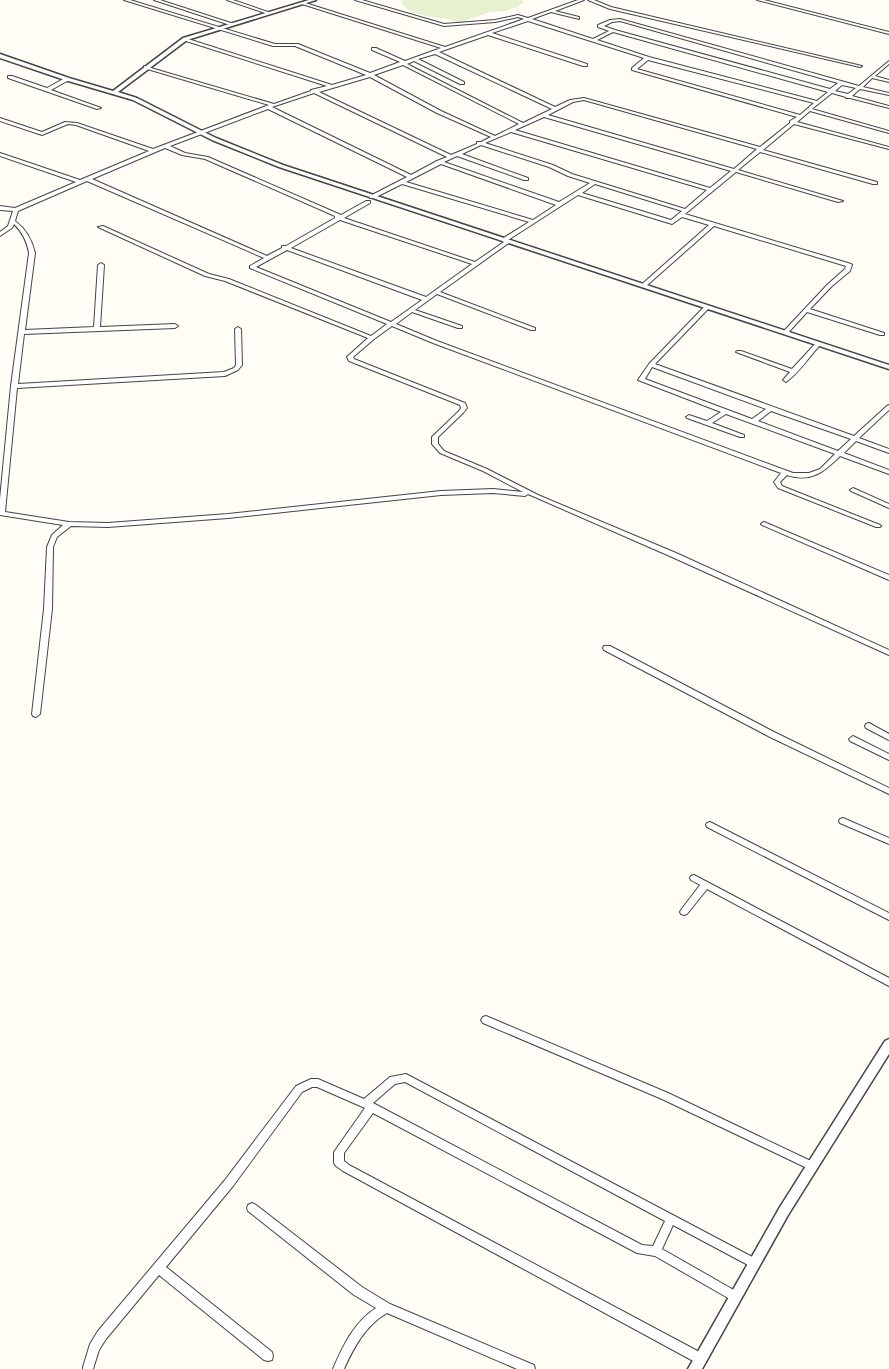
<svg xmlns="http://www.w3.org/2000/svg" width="889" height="1369" viewBox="0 0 889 1369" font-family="Lora,serif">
<rect width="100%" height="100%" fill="#fffdf5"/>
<path fill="#e6f2cf" d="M402,0H525L522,1L524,3L518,5L520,6L505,11L490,12L459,23C441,14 414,21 401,2Z"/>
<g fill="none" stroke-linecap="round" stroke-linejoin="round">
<defs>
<g id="minor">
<path d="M124,0H130L275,44H298L370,73L400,62L372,50V48H376L405,61L441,48L302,4V2L445,47L524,19L518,17L495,22L444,26L355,0H362L444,24L495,20L518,15L528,18L578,0H584L555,11L579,17V19L551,12L532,19L593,39L609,31L598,27V25L610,20L620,19L859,86L889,61V64L875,76L889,80V82L872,78L863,87L889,93V95L860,89L852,96L889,106V108L850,98H846V97L832,93L812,109L889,131V133L810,111L797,122L889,147V149L794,124L763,150L877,182V184H873L760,152L738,170L843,201L838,202L736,172L685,214L851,264L852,265L850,271L832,286L810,309L884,333V335H880L807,312L787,334H783V332L828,284L845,269L846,266L714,226L645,287H641V285L709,225L682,217L672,224L578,195L508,240L511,241L510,242L440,292L535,328V330H531L437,294L415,310L462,326V328H458L412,312L396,324L437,341L793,473H809L820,469L835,454L726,414L712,423L744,435V437H740L687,418L686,417L689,415L707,421L721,412L638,380L649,364L705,306H709V308L655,364L854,436L887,406L889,405V410L859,438L889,449V453L856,441L844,453L889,470V474L840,456C824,472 811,483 787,475L780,482L782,486L880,525L881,526L880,527H876L778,488L774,482L781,473L433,343L392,326L374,339L353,357L354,359L465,403L467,408L463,413L438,437V444L444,451L487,469L538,495L676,553L889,650V655L672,557L528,494L525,496L493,493L441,495L228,518L108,527L71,526L57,537L53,547L52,609L40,714L36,717L33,716L32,714L44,609L47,547L52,535L63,525L0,515V499L11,386L29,253C27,241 22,232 14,224L12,228L0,236V232L8,226L13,211L0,210V206L15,208L76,182L0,156V153L80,180L149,151L76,125L68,124L42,135L0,121V118L42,132L65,122L77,123L153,149L269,105L144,68V66L274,104L311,91V90L327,86L183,40V38H185L332,85L366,75L295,46H273ZM528,21L644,58L632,68V70L797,117L790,121V123L760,147L584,98L570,100L555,107L439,52L488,35L583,66H587V64L492,33ZM620,21L838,83L830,89L615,30L604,26L612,22ZM613,32L828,92L817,101L649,57L597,40ZM435,54L552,109L523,123L407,64L414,61L460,84H464V82L418,59ZM648,60L814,103L800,115L637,69ZM403,65L519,124L495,136L441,111L374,75ZM370,77L437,113L491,137L481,142H477V144L451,155L319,92ZM842,85L856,88L848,94L835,91ZM314,93L447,157L437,161L411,175L272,107ZM584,100L757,149L734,169L548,115L573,102ZM268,109L407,177L370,196V198H374L402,184L529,222L502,239L501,240L504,242L475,262L344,218L370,203V201H366L341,215L208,157L185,153L170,146ZM544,117L731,171L710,188L515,130ZM511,132L707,190L685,209L572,174L553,165L485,143ZM481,145L549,167L568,176L590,183L559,202L444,162L457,156L524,180H528V178L462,154ZM165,148L182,155L205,159L335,216V218L286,246H282V248L267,256L92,179ZM441,164L556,205L533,220L406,182ZM87,181L264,258L250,266V268L387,324L371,336L229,279L209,274L103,226L98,227L205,276L225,281L368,338L348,356L347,357L349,361L460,405L461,408L459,411L432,437V444L440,453L483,471L523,492L493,489L441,491L228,514L108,523L69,522L5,512L17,388L225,376L238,370L242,365L241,329L238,327L235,329L236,365L234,368L224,372L18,384L24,334L175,328L178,326L175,324L100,327L104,265L101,263L98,265L94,327L25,330L35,253C32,240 26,229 15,221L18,211ZM595,184L682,211L671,220L582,193ZM340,220L472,264L426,297L291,248ZM287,250L422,300L391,322L256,267ZM652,367L766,409L752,419L645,379ZM771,411L851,439L838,451L758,421Z"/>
<polygon points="154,0 160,0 234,24 230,25"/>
<polygon points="227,0 233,0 271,13 268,14"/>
<polygon points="588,0 594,0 611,7 862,66 860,67 610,9"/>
<polygon points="757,0 764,0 889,32 889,34"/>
<polygon points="8,76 12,76 47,88 65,78 69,78 69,80 51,90 101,108 97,109 8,78"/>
<path d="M818,342L821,344L820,345C809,357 799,373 786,382L783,380L790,372L736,352L737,351H741L792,369L816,343Z"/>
<polygon points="853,488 889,504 889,508 851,491 850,490"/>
<polygon points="764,522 889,575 889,580 762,525 761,524 762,523"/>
<polygon points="604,646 610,646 776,733 889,788 889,794 770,737 604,650 603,648"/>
<polygon points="869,723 889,734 889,740 866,728 865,726 866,724"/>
<polygon points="853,736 889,754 889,760 850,741 849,739"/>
<polygon points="843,818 889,838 889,844 840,823 839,821 840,819"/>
<polygon points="710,822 889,913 889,920 707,827 706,825 707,823"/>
<polygon points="694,875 889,978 889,986 707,889 687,914 684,915 681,914 680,912 681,910 700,885 691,880 690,878 691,876"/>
<polygon points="486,1016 668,1093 815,1163 817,1166 815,1169 812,1170 809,1169 662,1099 483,1023 481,1020 483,1017"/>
<path d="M406,1074L758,1260L759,1263L758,1266L754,1268L750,1266L673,1225L662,1249L739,1293L740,1297L739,1301L735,1302L655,1256L637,1253L373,1113L344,1153V1161L349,1165L705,1355L706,1359L705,1363L701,1364L697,1363L343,1171L336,1166L334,1163V1152L365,1108L317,1087H312L302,1092L233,1186L166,1267L272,1352L273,1356L272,1360L268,1361L264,1360L159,1275L106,1339L99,1350L93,1369H83V1367L90,1344L98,1331L225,1180L296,1086L311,1079H318L364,1099L390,1077ZM405,1082L665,1221L653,1246L642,1245L373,1103L395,1084Z"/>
<path d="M252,1203L256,1205L362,1287L390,1304L534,1365L535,1369H517L387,1313C365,1326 354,1347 344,1369H333C343,1346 354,1322 376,1308L354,1295L248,1211L247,1208L248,1205Z"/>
</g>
<g id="tertiary">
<polygon points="309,0 316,0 187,40 118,92 137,98 216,138 283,165 889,365 889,369 279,167 212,140 133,100 65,80 0,58 0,54 69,78 113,91 183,38"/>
<polygon points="889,1039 889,1054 788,1215 702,1369 688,1369 780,1207 885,1041"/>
</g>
</defs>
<use href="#minor" stroke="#444" stroke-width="2"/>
<use href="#tertiary" stroke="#444" stroke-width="3"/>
<use href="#minor" fill="#fff" fill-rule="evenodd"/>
<use href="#tertiary" fill="#fff" fill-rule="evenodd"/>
</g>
</svg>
